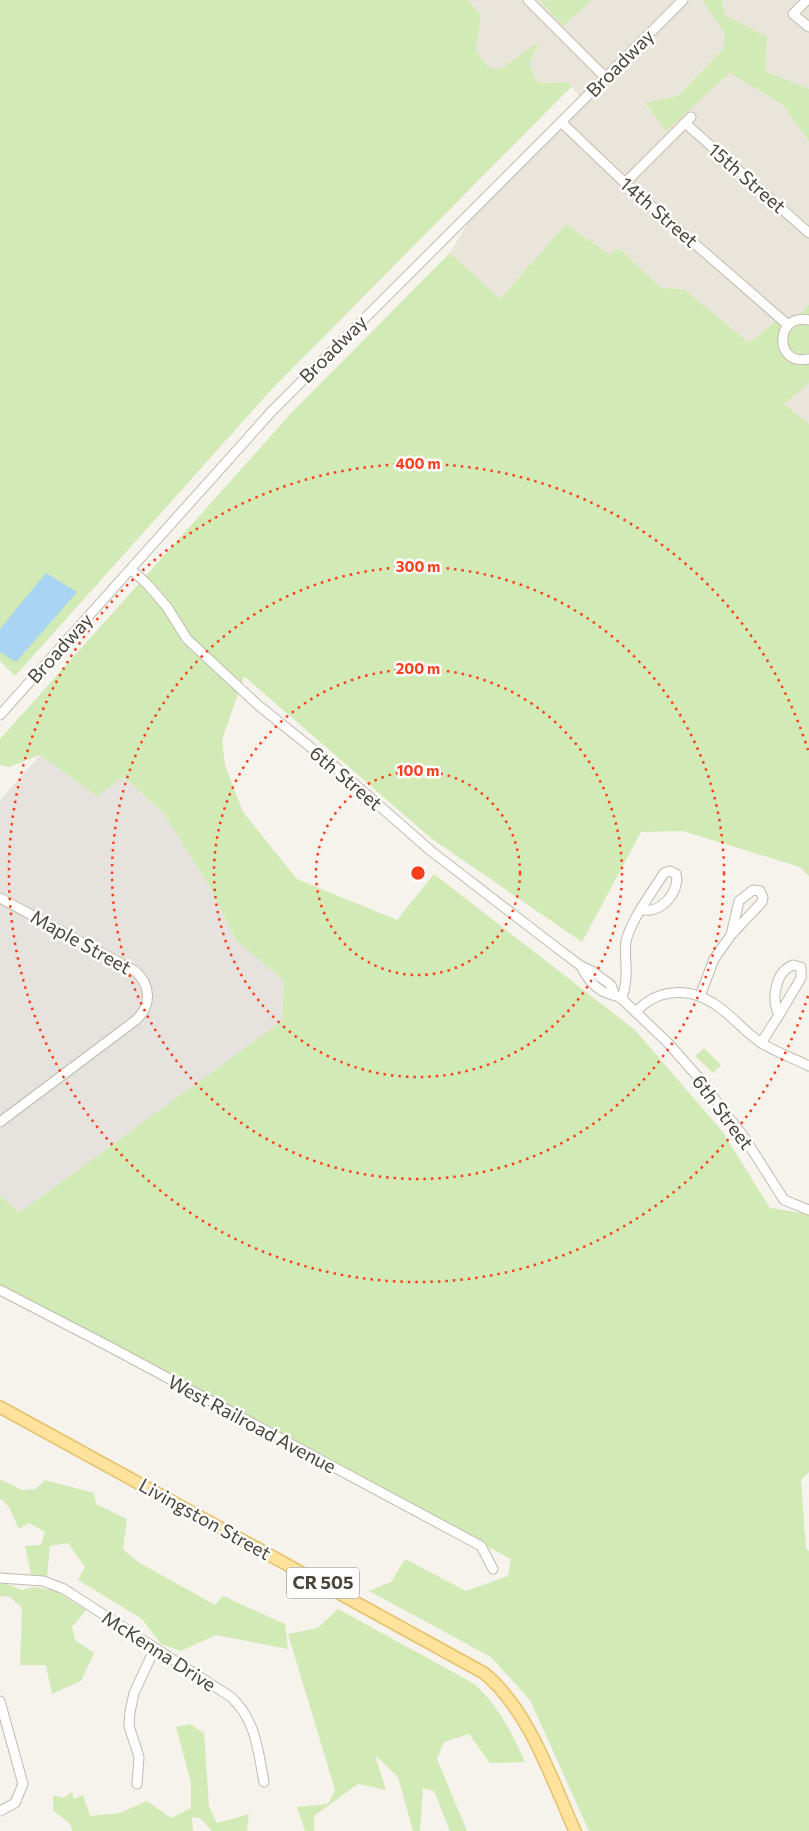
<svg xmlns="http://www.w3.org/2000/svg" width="809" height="1831" viewBox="0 0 809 1831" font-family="Commissioner,sans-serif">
<rect width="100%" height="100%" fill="#f6f3ec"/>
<g fill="#eae5da">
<polygon points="468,0 540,0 563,26 592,0 702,0 725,34 723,49 678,96 645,104 666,130 730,73 783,105 809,142 809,304 792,324 780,316 749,343 684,289 661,288 619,248 610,255 566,224 500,299 450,253 468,222 584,102 568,82 538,83 529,64 538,42 500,70 488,67 476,51 481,15"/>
<polygon points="722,0 809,0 809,89 765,71 767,37 725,15"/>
<polygon points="809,383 809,424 783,404"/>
</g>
<polygon fill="#e6e2dd" points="40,755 97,796 124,777 164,814 209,886 236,940 284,981 282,1022 19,1213 0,1195 0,800"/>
<g fill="#d2eab5">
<polygon points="0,0 468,0 481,15 476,51 488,67 500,70 539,41 529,64 538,83 568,82 572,86 272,389 15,676 0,661"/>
<polygon points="540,0 592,0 563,26"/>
<polygon points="702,0 722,0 725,15 767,37 765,71 809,89 809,142 783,105 730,73 666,131 645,103 678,96 723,49 725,34"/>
<polygon points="566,224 610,255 619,248 661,288 684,289 749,343 781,316 792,324 809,304 809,383 784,404 809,424 809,876 800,867 683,831 641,832 582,942 432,839 244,676 222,740 225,765 243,812 297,879 397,920 434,874 635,1030 722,1131 770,1208 809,1214 809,1472 801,1480 806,1549 809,1551 809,1831 589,1831 530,1700 491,1657 369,1591 391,1582 405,1559 466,1591 508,1576 511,1559 0,1291 0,1195 19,1213 282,1021 284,981 236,940 209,886 164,814 124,777 97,796 40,755 9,767 0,765 0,739 294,410 450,253 500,299"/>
<polygon points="704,1048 721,1065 713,1073 695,1056"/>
<polygon points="0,1479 22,1490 36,1489 45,1480 94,1493 96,1504 127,1519 123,1549 138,1562 215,1605 223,1596 285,1624 288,1649 216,1635 181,1651 161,1644 142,1619 78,1580 85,1567 68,1543 50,1546 47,1577 31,1574 25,1546 41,1545 45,1532 29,1523 19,1529 9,1507 0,1498"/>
<polygon points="0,1584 7,1584 22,1590 34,1587 56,1591 86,1610 72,1627 75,1640 94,1653 81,1681 52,1694 46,1665 20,1665 22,1608 9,1596 0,1597"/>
<path d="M338,1609L473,1683C498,1705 511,1731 525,1762L490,1763L469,1734L444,1742L437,1759L467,1831H450L434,1791L423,1788L420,1831H413L398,1777L375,1755L386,1790L358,1784L314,1816V1831H305L297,1807L328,1804L335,1790L288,1634L318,1628Z"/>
<polygon points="190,1724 204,1733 209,1807 217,1823 249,1814 247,1831 212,1831 200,1818 192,1817 193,1831 72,1831 70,1824 53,1810 53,1795 63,1798 72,1792 74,1799 83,1795 90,1816 120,1813 147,1801 171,1818 191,1808 191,1783 176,1727"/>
</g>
<polygon fill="#a9d4f2" points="46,573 77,592 16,662 0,652 0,629"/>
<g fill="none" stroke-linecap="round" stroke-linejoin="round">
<defs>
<g id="minor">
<polyline points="528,0 606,78"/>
<polyline points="807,0 793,14 809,27"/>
<polyline points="561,122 625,183 788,325"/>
<polyline points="685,123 809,233"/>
<polyline points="625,183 691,117"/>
<path d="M809,320C774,313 774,367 809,359"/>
<polyline points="131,569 149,586 167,607 187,639 258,705 334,766 431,851 557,948 581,966 592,971 611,985 614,994"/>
<polyline points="0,715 272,411 683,0"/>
<polygon points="753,890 760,891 763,898 762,902 731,935 739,901"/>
<path d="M0,898L135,971C151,985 152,1005 136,1020L0,1122"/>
<path d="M793,965L801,967V978L779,1015C771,999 775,972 793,965Z"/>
<path d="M581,966C586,977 592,985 602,991C609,995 615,994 622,999L668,1043L698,1077L744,1137L784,1200L809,1210"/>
<polyline points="700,996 714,959 731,935"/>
<path d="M622,999C624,991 626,984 626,976C627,964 624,953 626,941C632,918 651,894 664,873L670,871L676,874C681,890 660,916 642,909"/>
<path d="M636,1012C656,989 688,987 713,1003C730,1013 743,1031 760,1042C775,1052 793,1058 809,1066"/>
<polyline points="761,1043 779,1015"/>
<polyline points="0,1290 112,1348 481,1546 493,1569"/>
<path d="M0,1578L43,1581L64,1589L231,1697C256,1720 258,1751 264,1782"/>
<polyline points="0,1701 23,1784 15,1803 0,1811"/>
<polyline points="137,1784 139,1757 129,1726 130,1712 134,1693 155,1648"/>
</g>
<path id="major" d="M0,1407L484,1673C529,1710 551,1778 575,1831"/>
</defs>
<use href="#minor" stroke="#c2bbae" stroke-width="11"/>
<use href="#major" stroke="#e6c16a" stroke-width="14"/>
<use href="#minor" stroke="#fff" stroke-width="9"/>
<use href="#major" stroke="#ffe39c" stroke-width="11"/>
</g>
<g fill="none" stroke="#fc3f1d" stroke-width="2.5" stroke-dasharray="2.5 5">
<circle cx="418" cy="873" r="102"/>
<circle cx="418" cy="873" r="204"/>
<circle cx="418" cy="873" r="306"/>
<path d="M808 996A409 409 0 1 1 808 750"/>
</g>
<g text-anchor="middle" stroke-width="5" stroke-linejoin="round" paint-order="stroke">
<rect fill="#fff" stroke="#817c74" stroke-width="1" x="287" y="1567.5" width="72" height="31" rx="4"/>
<g font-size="18" font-weight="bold" fill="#4b4439">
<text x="323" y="1589">CR 505</text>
</g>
<g font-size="19" fill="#4b4439" stroke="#fff">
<text transform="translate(620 63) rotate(-45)" y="7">Broadway</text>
<text transform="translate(747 178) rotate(41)" y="7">15th Street</text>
<text transform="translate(659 212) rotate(41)" y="7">14th Street</text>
<text transform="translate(333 349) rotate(-45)" y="7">Broadway</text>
<text transform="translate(60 648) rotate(-48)" y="7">Broadway</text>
<text transform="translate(346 778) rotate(40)" y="7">6th Street</text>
<text transform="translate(81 942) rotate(29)" y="7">Maple Street</text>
<text transform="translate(723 1112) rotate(53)" y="7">6th Street</text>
<text transform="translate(252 1424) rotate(28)" y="7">West Railroad Avenue</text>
<text transform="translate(205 1519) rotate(29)" y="7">Livingston Street</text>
<text transform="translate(159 1651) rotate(33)" y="7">McKenna Drive</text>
</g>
</g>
<circle cx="418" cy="873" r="8" fill="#fc3f1d" stroke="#fff" stroke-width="2.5"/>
<g font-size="15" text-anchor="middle" font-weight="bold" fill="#fc3f1d" stroke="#fff" stroke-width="5" stroke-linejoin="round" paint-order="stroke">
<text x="418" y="469">400 m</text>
<text x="418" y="572">300 m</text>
<text x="418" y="674">200 m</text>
<text x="418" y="776">100 m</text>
</g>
</svg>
